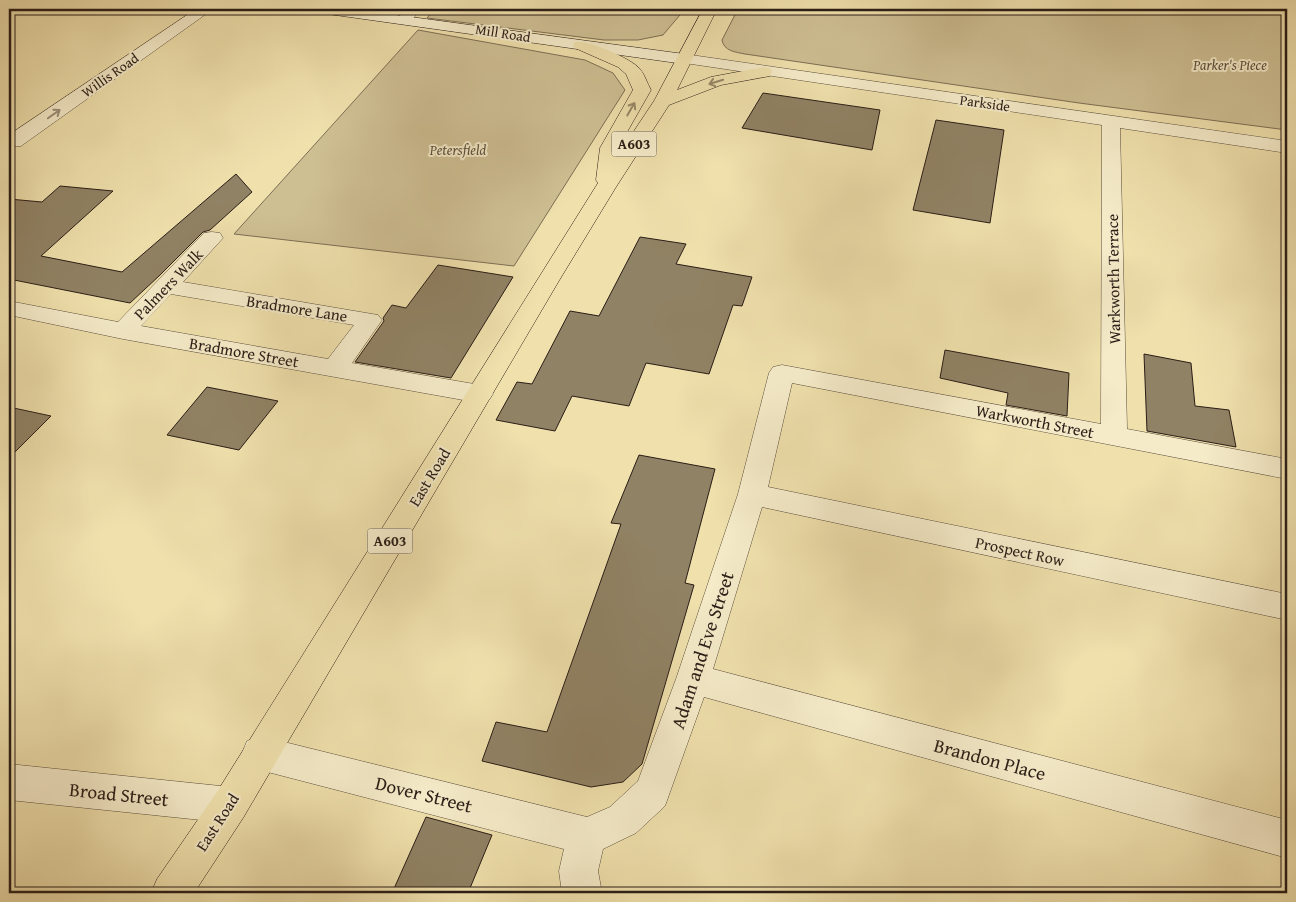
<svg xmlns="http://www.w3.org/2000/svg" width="1296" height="902" viewBox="0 0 1296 902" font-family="'Gentium Book Plus',serif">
<rect width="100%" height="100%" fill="#efe0ac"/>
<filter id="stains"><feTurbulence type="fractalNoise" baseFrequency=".004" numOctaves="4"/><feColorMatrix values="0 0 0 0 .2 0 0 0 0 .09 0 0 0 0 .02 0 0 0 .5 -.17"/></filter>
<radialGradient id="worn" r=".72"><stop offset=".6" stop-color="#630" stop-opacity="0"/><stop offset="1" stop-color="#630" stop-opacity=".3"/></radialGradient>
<g fill="#cebf93" stroke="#7c6e55">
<polygon points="435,9 685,9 663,35 638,40 604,40 427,18"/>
<path d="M738,9H1287V130L1079,103L745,54C735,52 724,51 722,40Z"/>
<polygon points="418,30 585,60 613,73 625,90 514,266 234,234"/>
</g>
<g fill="#908264" stroke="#2a1d17">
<polygon points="763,93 880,110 872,150 742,128"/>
<polygon points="936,120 1004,130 990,223 913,210"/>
<polygon points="236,174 252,192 210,230 203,232 159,276 130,303 14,280 9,285 9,199 42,202 60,186 113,191 41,256 122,272"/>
<polygon points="640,237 686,244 676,264 752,277 742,306 733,305 709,374 646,363 629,406 572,396 555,431 496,420 517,382 532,384 570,311 599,316"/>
<polygon points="438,265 513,277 451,378 355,362 384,321 383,318 392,305 406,308"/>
<polygon points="945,350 1069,373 1067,416 1006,405 1008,393 940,378"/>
<polygon points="1144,354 1191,363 1195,406 1229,410 1236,447 1147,431"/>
<polygon points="207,387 278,401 239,450 167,435"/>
<polygon points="9,407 51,416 9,458"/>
<polygon points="639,455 715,469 685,583 694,585 642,764 623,782 591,787 482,761 496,722 547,732 621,524 611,523"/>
<polygon points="426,817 492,835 468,893 392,893"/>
</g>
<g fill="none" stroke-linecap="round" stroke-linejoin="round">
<defs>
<g id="street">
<polygon points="196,9 213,9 21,146 9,147 9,135"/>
<polygon points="406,9 421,9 410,22 400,22 397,19"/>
<polygon points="684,54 1287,141 1287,153 1120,128 1127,429 1287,459 1287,479 792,383 768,487 1287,594 1287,620 762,507 713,669 1287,820 1287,858 704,697 665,806 636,833 603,849 598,871 602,893 562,893 559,871 564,849 260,770 247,765 242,753 247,741 260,736 587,817 610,807 638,781 676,679 738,494 769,373 773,367 782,365 1101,424 1102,125 678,62 676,59 678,56"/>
<path d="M212,232L220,233L223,238L183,282L378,315L382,320L352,363L480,385L489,388L493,394L489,400L480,403L123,339L9,315V301L118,322L204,233ZM171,294L354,325L328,359L141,326Z"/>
<polygon points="9,764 230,787 243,792 249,805 243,818 230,823 9,800"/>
</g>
<polygon id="secondary" points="314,9 352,9 684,54 690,56 692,59 690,62 684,64 321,13 316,12"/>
<path id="primary" d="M703,9H717L677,90L711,77L764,67L770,68L772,72L770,76L721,85L669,105L616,187L560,279L243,818L194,893H151L157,879L217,792L598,183L596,180L600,148L633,90L626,74L618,67L575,48L573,45L575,42C587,39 632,59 640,69C645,75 647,83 651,90L618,148V155L654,101Z"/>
</defs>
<use href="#street" stroke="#5b4e3c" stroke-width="1"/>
<use href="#secondary" stroke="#2a1d17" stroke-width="1"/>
<use href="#primary" stroke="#2a1d17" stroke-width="1"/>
<use href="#street" fill="#f5ebc9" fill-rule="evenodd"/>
<use href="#secondary" fill="#f5ebc9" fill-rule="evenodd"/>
<use href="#primary" fill="#efe0ac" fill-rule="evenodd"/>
</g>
<defs><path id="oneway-shaft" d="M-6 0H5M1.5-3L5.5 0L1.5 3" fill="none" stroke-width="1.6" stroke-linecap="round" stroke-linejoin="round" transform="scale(1.25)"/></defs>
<g stroke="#968869">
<use href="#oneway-shaft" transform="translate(716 82) rotate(163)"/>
<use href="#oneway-shaft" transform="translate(631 109) rotate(-60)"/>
</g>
<use stroke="#9a8e79" href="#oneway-shaft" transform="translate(54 114) rotate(-35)"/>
<g text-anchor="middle" stroke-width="4" stroke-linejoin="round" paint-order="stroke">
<g font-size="14" fill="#2a1d17" stroke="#f5ebc9">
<text transform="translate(503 33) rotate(9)" y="5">Mill Road</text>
<text transform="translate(110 75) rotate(-35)" y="5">Willis Road</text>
<text transform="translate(985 103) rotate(8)" y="5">Parkside</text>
</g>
<g font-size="14" font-style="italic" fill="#5b4e3c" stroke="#f5ebc9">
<text x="1230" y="70">Parker's Piece</text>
<text x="458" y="155">Petersfield</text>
</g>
<g fill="#f5ebc9" stroke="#675b4c" stroke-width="1">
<rect x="611.5" y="131.5" width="45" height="25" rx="4"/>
<rect x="367.5" y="528.5" width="45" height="25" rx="4"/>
</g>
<g font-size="15" font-weight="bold" fill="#2a1d17">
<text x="634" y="149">A603</text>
<text x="390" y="546">A603</text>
</g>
<g font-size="16" fill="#2a1d17" stroke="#f5ebc9">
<text transform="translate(1113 279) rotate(-91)" y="6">Warkworth Terrace</text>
<text transform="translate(168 284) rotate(-46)" y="6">Palmers Walk</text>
<text transform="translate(297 308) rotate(9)" y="6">Bradmore Lane</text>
<text transform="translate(244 352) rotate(10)" y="6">Bradmore Street</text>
<text transform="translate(1035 421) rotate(11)" y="6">Warkworth Street</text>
<text transform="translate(429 477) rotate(-59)" y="6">East Road</text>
<text transform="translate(1020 551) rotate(12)" y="6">Prospect Row</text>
<text transform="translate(217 822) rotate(-57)" y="6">East Road</text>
</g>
<g font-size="19" fill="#2a1d17" stroke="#f5ebc9">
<text transform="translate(702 650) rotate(-72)" y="7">Adam and Eve Street</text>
<text transform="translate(990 759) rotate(15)" y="7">Brandon Place</text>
<text transform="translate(119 794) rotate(6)" y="7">Broad Street</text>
<text transform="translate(424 794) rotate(14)" y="7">Dover Street</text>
</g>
</g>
<rect width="1296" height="902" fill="none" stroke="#efe0ac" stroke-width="30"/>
<rect x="10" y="10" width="1276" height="882" fill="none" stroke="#2a1d17" stroke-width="2.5"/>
<rect x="15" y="15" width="1266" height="872" fill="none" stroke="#2a1d17"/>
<rect width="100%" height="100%" filter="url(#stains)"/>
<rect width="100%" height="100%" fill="url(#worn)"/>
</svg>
